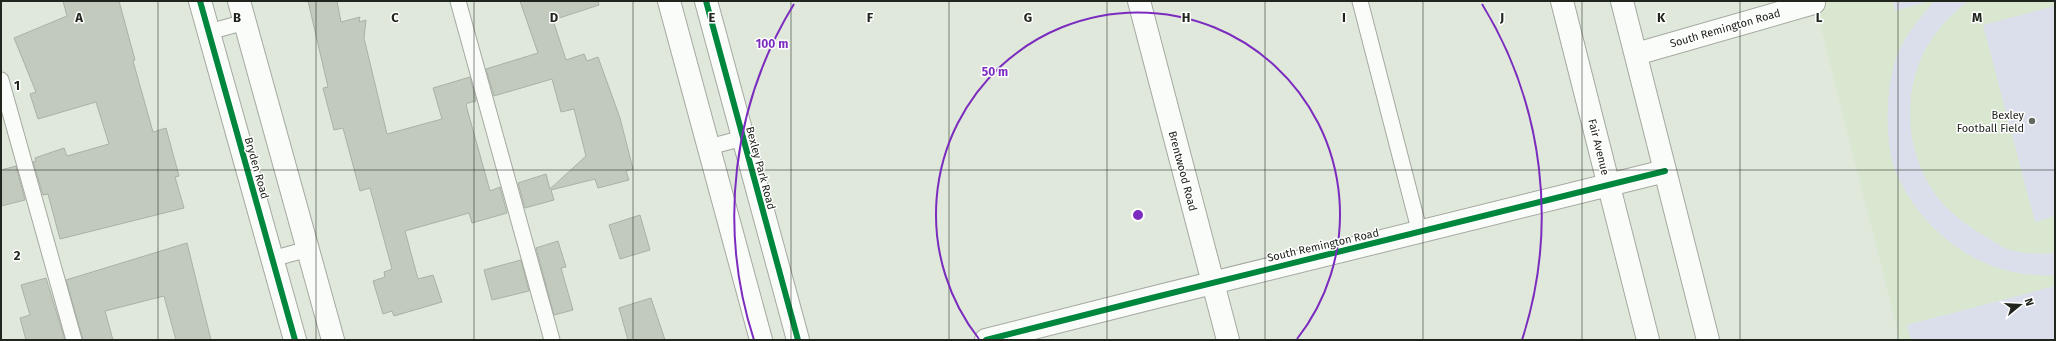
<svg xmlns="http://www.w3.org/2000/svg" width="2056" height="341" viewBox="0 0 2056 341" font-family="'Fira Sans',sans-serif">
<rect width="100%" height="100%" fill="#e0e8db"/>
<polygon fill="#d9e7d1" points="1814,1 2055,1 2055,340 1900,340"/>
<g fill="#dbdfec">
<polygon points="1893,1 1930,1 1895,11"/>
<path d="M1934,1H1970C1955,9 1943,24 1933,37C1901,83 1903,148 1935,194C1947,211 1966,225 1983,235C1991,239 1999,246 2007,249C2022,254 2039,254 2055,253V275C1986,280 1925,236 1897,175C1885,149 1886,100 1892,73C1898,43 1916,23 1934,1Z"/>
<polygon points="2055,6 2055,216 2035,222 1983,25"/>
<polygon points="2055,286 2055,340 1911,340 1907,325"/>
</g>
<g fill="#c2cabd" stroke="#aab0a6">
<polygon points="63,1 119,1 135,60 133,61 153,132 166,128 179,176 175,177 184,208 60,239 48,194 43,195 33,162 36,161 35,158 64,148 67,156 109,144 96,102 38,119 30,94 36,92 14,38 67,16"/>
<polygon points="308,1 337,1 341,22 360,17 359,22 366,20 364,38 387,134 442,119 433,88 470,77 476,101 468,103 466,105 490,191 500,187 507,213 472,223 469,213 405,231 418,279 433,275 442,302 394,316 392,311 383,314 373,281 385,277 384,272 392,269 370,188 360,191 343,128 334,130 323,88 328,87"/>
<polygon points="520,1 598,1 599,5 553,20 566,60 584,54 587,61 598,57 620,118 633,169 626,171 629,180 598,188 595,179 551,190 554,200 525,208 518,183 546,174 550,189 586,156 574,109 561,112 552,79 494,96 486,69 538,53"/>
<polygon points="16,166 25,200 1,206 1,170"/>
<polygon points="640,215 650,250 620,259 609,225"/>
<polygon points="558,241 566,267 561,268 573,310 554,315 536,248"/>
<polygon points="187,243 211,340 176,340 164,296 105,311 113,340 83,340 66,280"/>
<polygon points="521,260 529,291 492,300 484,270"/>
<polygon points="46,278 65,340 26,340 20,318 30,315 21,285"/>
<polygon points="651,298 665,340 628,340 619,308"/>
</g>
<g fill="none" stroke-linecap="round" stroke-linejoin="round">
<defs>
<g id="service">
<polyline points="458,1 552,340"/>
<polyline points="1360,1 1420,233"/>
<polyline points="209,32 245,22"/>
<polyline points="1,80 74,340"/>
<polyline points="709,147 743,138"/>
<polyline points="272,259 308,249"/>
</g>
<g id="minor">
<polyline points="200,1 295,340"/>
<polyline points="239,1 333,340"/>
<polyline points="669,1 761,340"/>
<polyline points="706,1 798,340"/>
<polyline points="1139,1 1228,340"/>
<polyline points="1562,1 1648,340"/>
<polyline points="1622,1 1708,340"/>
<polyline points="1636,54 1814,3"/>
<path d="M986,340C1212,282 1439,227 1665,171"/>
</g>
</defs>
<use href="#service" stroke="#a4a9a0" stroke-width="17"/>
<use href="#minor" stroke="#a4a9a0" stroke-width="24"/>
<use href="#service" stroke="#fafcfa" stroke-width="15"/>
<use href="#minor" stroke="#fafcfa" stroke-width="22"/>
<defs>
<g id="cycleway">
<polyline points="200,1 295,340"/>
<polyline points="706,1 798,340"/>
<path d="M986,340C1212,282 1439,227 1665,171"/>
</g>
</defs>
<use href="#cycleway" stroke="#fff" stroke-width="8"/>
<use href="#cycleway" stroke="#00873e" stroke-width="6"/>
</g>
<path fill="none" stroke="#20251d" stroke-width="1" stroke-opacity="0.55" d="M158,1V340M316,1V340M474,1V340M633,1V340M791,1V340M949,1V340M1107,1V340M1265,1V340M1423,1V340M1582,1V340M1740,1V340M1898,1V340M1,170H2055"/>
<g fill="none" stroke="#7b2cbf" stroke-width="2">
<path d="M979 339A202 202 0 1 1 1297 339"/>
<path d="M754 340A404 404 0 0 1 794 4M1482 4A404 404 0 0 1 1522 340"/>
</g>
<circle fill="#636960" stroke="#fff" stroke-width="1.5" cx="2032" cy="121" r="4"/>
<g text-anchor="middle" stroke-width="3" stroke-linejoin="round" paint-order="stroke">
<g font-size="11" fill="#20251d" stroke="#fff">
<text transform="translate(1725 28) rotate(-16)" y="4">South Remington Road</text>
<text transform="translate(1599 147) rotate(76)" y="4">Fair Avenue</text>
<text transform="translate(257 168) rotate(74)" y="4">Bryden Road</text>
<text transform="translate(761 168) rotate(75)" y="4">Bexley Park Road</text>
<text transform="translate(1183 171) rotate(75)" y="4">Brentwood Road</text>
<text transform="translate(1323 245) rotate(-13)" y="4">South Remington Road</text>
</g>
<g font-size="11" fill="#20251d" stroke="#fff" text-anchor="end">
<text x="2024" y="119">Bexley<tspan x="2024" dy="13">Football Field</tspan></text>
</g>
</g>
<g font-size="13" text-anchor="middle" font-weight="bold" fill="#20251d" stroke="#fff" stroke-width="3" stroke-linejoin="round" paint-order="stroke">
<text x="79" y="22">A</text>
<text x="237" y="22">B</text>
<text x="395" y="22">C</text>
<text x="554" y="22">D</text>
<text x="712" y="22">E</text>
<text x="870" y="22">F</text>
<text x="1028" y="22">G</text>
<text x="1186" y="22">H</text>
<text x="1344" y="22">I</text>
<text x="1502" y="22">J</text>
<text x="1661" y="22">K</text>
<text x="1819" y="22">L</text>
<text x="1977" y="22">M</text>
<text x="17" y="90">1</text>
<text x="17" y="260">2</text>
</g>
<circle cx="1138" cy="215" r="6" fill="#7b2cbf" stroke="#fff" stroke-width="2"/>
<g font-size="12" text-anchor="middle" font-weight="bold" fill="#7b2cbf" stroke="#fff" stroke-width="3" stroke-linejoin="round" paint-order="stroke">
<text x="772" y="48">100 m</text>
<text x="995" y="76">50 m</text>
</g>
<rect width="2056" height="341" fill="none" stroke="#20251d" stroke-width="4"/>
<g transform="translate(2020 305) rotate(72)" stroke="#ffffff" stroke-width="3" paint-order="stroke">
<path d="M0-3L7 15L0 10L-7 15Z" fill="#20251d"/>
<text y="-6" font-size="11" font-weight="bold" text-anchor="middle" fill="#20251d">N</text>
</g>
</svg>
